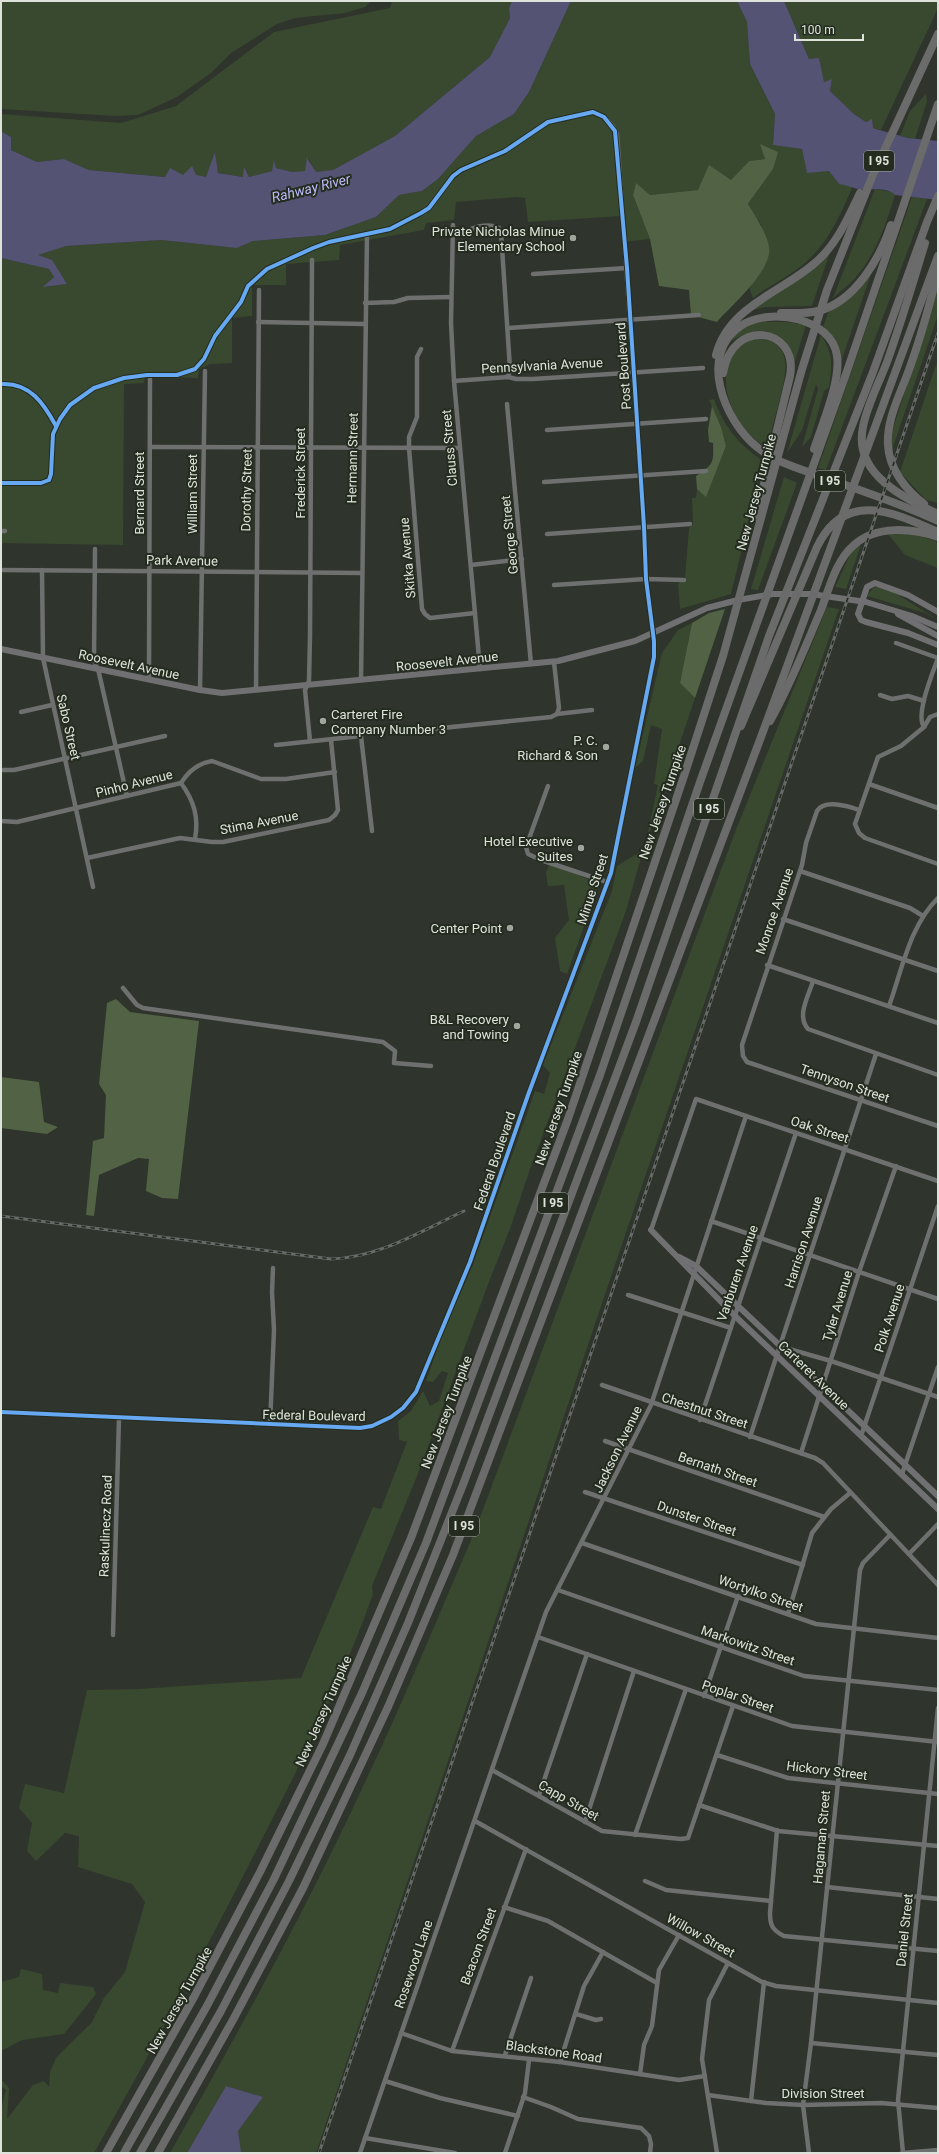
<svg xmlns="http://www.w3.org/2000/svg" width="939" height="2154" viewBox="0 0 939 2154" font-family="Roboto,sans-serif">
<rect width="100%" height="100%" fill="#2f342c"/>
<g fill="#39492f">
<polygon points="1,1 371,1 365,7 345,13 295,18 277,24 231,53 211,73 177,97 138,115 115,116 1,109"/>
<polygon points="392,1 512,1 509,8 510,18 490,57 395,136 333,170 316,173 308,158 305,171 292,172 276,168 274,161 272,171 249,177 244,168 244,177 218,173 215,153 207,177 183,175 165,177 89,170 64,159 37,162 11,150 11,137 1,131 1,114 121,123 176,106 274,32 390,8"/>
<path d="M571,1H737L747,22L750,64L775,114L773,145L802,149L807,172L829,171L839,184L847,183L852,188C840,215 829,242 806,262C790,276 770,285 753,298L749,287L758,276L762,226L748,204L773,169L761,144L765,159L749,161L731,180L698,190L650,195L636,184L633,195L650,239L623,242L622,216L528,222L525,198L516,197L456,202L454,220L426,223L424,230L340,245L339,260L286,264V285H252V316L232,318V363L210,364L199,369L198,378L145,376L144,383L124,384L123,545L1,543V258L49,269L54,277L44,287L66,284L37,255L66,246L161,240L237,248L253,241L325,235L376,217L399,195L422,191L438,179L476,136L514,114L529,92Z"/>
<polygon points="784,1 938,1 938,8 881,130 873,128 870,120 866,122 854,114 830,91 832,79 824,82 809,59"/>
<polygon points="926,94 927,101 915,139 900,136 910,111"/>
<path d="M875,189L892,192L895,195C886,224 876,254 856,277C849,285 840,291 833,298Z"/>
<polygon points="912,197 927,199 826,470 818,468"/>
<polygon points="830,252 812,306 765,307 749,311"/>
<path d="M872,271L840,365C839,349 837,337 823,327L829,310Z"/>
<polygon points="938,288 938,315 892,450 892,432"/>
<path d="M756,322H786L806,325L795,361C774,330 766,322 731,341L737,332Z"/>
<path d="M821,335C834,355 832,365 829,387L824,391L811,437L802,447L818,389L816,384L802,430L787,453Z"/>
<path d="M755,338C796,340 786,375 779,402C775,417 771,433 767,448C729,426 703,360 755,338Z"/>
<polygon points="938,359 938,503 926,500 900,472"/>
<path d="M714,399C725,429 738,443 763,461L731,594L680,609L678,584L685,578L689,528L693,525L692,498H696L697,489L706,496L726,446L721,427L709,400Z"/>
<polygon points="784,477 797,483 758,590 751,589"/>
<polygon points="888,534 914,534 935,541 938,544 938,568 905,555"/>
<polygon points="861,544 846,589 835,587 851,553"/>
<polygon points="879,586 887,588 938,620 925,613 867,596 873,588"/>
<path d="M827,607L839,609L618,1256L316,2153H240L238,2131L263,2097L226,2086L187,2153H170C239,2031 307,1908 366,1780C405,1698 439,1614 475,1531L737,827Z"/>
<polygon points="692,623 680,683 695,698 645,846 658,785 654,784 662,729 651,725 643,761 635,768 662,653 678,630"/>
<path d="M643,850L626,911L530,1169L511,1226L487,1287L419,1471L372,1586L373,1594C342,1682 299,1767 256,1851C204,1953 150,2054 94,2153H1V2109L6,2090L1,2086V2079L9,2088L7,2119L33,2085L44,2081L49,2087L50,2072L56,2058L92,2022L104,1998L125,1972L145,1902L132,1884L78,1867L79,1836L65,1833L36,1861L27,1851L32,1823L19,1808L25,1784L64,1793L87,1690L139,1689L301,1678L373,1507L381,1509L407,1442L399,1440L398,1421L411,1411L423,1391L430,1406L439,1401L448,1373L442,1371L433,1382L426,1381L443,1333L472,1267L535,1091L544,1094L550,1073L543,1065L612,891L617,866Z"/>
<polygon points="550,863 599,884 567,974 560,971 555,938 569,920 564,885 548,886 546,872"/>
<polygon points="21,1969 42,1974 43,1990 58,1993 60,1983 93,1987 96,1994 64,2034 22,2040 1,2051 1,1982 19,1977"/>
</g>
<g fill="#516344">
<path d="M760,144L778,152L773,169L748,204C755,215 772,241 769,254C764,278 733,304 717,322L691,315L689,290L659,286L650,239L633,195L636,183L650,195L698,190L709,165L731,180L749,161L765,159Z"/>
<path d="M712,406L721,427L726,446L706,497L697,489L696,476C713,465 714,463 713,443L709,442L708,430Z"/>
<polygon points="725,609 695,698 680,683 692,623 709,613"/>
<polygon points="116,999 130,1012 199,1021 178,1199 162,1198 146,1191 149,1159 138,1158 99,1175 94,1216 86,1215 93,1141 104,1138 106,1095 99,1084 107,1003"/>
<polygon points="1,1077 39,1082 44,1122 58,1127 47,1134 1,1128"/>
</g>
<g fill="#545373">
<polygon points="512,1 571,1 529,92 514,114 476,136 438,179 422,191 399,195 376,217 325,235 253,241 237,248 161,240 66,246 38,255 52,260 67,284 43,287 54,277 49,269 1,258 1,131 11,137 11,150 37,162 64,159 89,170 165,177 170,168 183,175 192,166 196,175 206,177 215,152 218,173 243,177 244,167 249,177 272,171 274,160 276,168 292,172 305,171 307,158 316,172 333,170 395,136 490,57 510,18 509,8"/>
<path d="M737,1H784L809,59L819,58L824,82L832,79L830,91L854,114L866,122L872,119L873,128L876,129L908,138L938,141V200L895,195C886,185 866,192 854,188C848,186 846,185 839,184L829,171L807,173L802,149L773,145L775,114L750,64L747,22Z"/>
<polygon points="226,2086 263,2097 238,2131 241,2152 187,2153"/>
</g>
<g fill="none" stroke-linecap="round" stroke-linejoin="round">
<g stroke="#6e6f6f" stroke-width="4.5">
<polyline points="453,225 451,323 454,381 480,669"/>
<path d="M467,231C476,226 490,223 499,228L501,232L510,369L508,377"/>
<polyline points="533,274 627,268"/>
<polyline points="365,303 394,302 408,298 451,297"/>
<polyline points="258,322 365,324"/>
<polyline points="508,328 699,315"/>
<polyline points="421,349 417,357 417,417 409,437 409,448 422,609 425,614 430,618 475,613"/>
<polyline points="454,381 508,377 516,379 533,379 703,368"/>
<polyline points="507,404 531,664"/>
<polyline points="547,430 706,419"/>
<polyline points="150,447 460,448"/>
<polyline points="544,482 706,471"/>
<polyline points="1,531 5,531"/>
<polyline points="547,534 690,524"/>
<polyline points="95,549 94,660 99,673 127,796"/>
<polyline points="471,565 522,559"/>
<polyline points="1,570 362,573"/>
<polyline points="42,570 43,658 93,887"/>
<polyline points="554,585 646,579 684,580"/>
<path d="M896,643L938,658C933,672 915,715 924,727"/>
<polyline points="554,662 559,708 557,714"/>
<polyline points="149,679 150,379"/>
<polyline points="361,680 367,235"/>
<polyline points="200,690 205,371"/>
<polyline points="256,690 259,290"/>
<polyline points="880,695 892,699 908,696 924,701"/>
<polyline points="21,712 52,705"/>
<polyline points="938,714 930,717 924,727 901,746 878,757 855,824 859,833 865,838 938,864"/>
<polyline points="412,731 551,717 557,714 592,710"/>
<polyline points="310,741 305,690 309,681 310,636 312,260"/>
<polyline points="276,745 361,736 372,831"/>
<polyline points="1,770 14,770 165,736"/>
<path d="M181,783C194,801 199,817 195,839"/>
<polyline points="869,784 938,808"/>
<polyline points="548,786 526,847 528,854 541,860 607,882"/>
<path d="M859,810C848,806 824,799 817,811L806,843L802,865L742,1045L743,1056L747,1062L938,1126"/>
<path d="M1,821L17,822L181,783C188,772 199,763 212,761L261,779H286L335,772"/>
<polyline points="87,858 180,838 212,842 223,842 329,820 335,815 338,810 331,740"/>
<polyline points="800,871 910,908 923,916"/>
<polyline points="783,919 938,971"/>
<polyline points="767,965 938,1023"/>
<path d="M813,981C809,995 796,1016 808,1029L938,1075"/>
<polyline points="123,988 137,1005 143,1008 383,1042 395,1051 394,1063 431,1066"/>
<path d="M889,1006C902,970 910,925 938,898"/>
<polyline points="711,1221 938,1299"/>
<polyline points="651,1230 696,1099 938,1181"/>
<polyline points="628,1295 731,1328"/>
<polyline points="782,1347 831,1361 938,1397"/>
<polyline points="602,1385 815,1458 823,1463 938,1585"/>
<path d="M1,1412L360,1428L372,1426L391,1417L403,1408L416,1392L470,1262L528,1095L611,873L654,657V641L646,579L644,527L617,134C613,124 602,112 590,112"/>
<polyline points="700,1420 796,1133"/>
<polyline points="270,1425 274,1330 272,1292 273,1268"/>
<polyline points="861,1436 938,1206"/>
<polyline points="750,1437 876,1054"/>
<polyline points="605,1441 824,1517"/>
<polyline points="801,1453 859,1272 896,1166"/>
<polyline points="902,1474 938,1367"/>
<polyline points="585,1492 803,1565"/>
<polyline points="582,1543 816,1624 938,1638"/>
<polyline points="909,1554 938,1524"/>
<polyline points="558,1590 804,1676 938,1690"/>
<polyline points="788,1614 812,1533 831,1509 850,1493"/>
<polyline points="113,1635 119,1418"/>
<polyline points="538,1637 792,1726 938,1742"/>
<polyline points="704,1696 738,1596"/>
<polyline points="717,1755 788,1778 938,1794"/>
<polyline points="492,1770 602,1831 681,1839 688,1838 733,1706"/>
<polyline points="539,1795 587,1654"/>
<polyline points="699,1805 778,1831 938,1846"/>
<polyline points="475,1821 762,1982 776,1986 938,2003"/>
<polyline points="585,1822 634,1671"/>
<path d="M777,1830L770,1913C770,1925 772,1930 784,1936L938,1951"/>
<polyline points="635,1835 686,1689"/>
<polyline points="645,1881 666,1890 771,1901"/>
<polyline points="827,1887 938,1899"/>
<polyline points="504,1907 548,1921 657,1983"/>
<polyline points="576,2014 596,2020 601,2019"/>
<polyline points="401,2033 452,2051 560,2062 679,2080 705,2076"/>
<polyline points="811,2043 938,2055"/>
<polyline points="452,2051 526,1849"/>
<polyline points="505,2055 531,1978"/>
<polyline points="560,2062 584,1986 603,1952"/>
<polyline points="640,2074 644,2045 652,2026 659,1970 679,1935"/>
<polyline points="385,2081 440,2098 518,2116"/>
<polyline points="708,2095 766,2103 803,2105 881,2103 938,2108"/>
<polyline points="523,2097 551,2107 578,2119 641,2128 649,2136 651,2144 650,2153"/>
<polyline points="751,2101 764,1982"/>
<polyline points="365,2138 455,2153"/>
<polyline points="360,2153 546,1612 651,1405 746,1116"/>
<polyline points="505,2153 525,2093 529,2060"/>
<polyline points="717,2153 702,2059 709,2000 728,1963"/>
<polyline points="809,2153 803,2105 811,2043 860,1570 863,1563 890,1535"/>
<polyline points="902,2153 938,2150"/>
<polyline points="903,2153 898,2100 938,1708"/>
</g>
<g stroke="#707072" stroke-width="6">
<polyline points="938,612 908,595 875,583 867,587 858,614 861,620 866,622 908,633 938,645"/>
<polyline points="898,614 938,636"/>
<polyline points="1,649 200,690 222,693 558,661 635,641 707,608 738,600 773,594 811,594 866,602 912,616 938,627"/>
<polyline points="651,1230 734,1315 938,1509"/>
<polyline points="679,1257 696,1266 938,1496"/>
</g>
<g stroke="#6a6b6a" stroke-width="8">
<path d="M925,243C913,283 901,323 887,362C879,383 867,405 863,427C853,474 904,498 938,514"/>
<path d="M781,313C793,313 806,314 818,311C855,302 880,258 891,225"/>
<path d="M716,355C728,306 783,292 816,262C837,244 848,218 860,193"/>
<path d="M723,373C732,317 799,327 790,376L756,517"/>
<path d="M814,449C822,425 841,380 837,356C832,318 771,307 742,325C697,353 724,421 757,447C776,463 802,469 825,478C863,491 902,504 938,521"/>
<path d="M924,504C906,490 889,469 888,445C886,418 903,389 911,364C922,334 930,303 938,272"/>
<path d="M770,721C790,686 805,647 821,610C829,589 836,560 854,545C876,525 912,528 938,537"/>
<path d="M741,726L817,547C845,489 893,512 938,532"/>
<polyline points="106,2153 194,1997 260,1872 323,1744 411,1538 568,1119 684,776 723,656 802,369 827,290 872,177 938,34"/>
<polyline points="124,2153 208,2004 274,1879 362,1693 426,1543 600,1075 700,782 845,377 938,104"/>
<polyline points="140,2153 221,2011 289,1881 350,1755 408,1623 464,1482 636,1022 769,636 873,372 927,222 938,196"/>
<polyline points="158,2153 234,2018 303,1888 388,1707 453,1555 761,737 938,256"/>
</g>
<defs>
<g id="rail">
<path d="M1,1216L331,1259C378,1258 421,1231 464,1211"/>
<polyline points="319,2153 938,333"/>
</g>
</defs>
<use href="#rail" stroke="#676a68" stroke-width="3"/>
<use href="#rail" stroke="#242c1f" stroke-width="1.5" stroke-dasharray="4.5" stroke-linecap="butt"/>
<defs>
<g id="cycleway">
<path d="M1,384C30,382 44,404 56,426"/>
<polyline points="1,483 41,483 49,480 51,474 53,434 60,419 70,405 94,388 124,378 147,375 177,375 195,369 204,359 215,336 241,302 248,286 267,269 313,248 329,242 390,229 421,213 429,208 453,176 461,170 505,151 548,122 593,112 604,117 615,131 627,268 644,527 646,579 654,641 654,657 611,873 528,1095 470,1262 416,1392 403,1408 391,1417 372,1426 360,1428 1,1412"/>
</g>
</defs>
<use href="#cycleway" stroke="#242c1f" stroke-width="6"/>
<use href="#cycleway" stroke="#66a8f1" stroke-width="4"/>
</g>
<g fill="#a0a69d" stroke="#242c1f" stroke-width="1.5">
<circle cx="573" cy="238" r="4"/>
<circle cx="323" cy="721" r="4"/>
<circle cx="606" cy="747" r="4"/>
<circle cx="581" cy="848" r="4"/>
<circle cx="510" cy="928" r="4"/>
<circle cx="517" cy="1026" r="4"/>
</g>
<g text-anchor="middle" stroke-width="4" stroke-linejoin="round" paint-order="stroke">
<g fill="#242c1f" stroke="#a6aca2" stroke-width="1">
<rect x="864" y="151" width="30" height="20" rx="3"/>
<rect x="815" y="471" width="30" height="20" rx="3"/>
<rect x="694" y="799" width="30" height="20" rx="3"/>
<rect x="538" y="1193" width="30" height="20" rx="3"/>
<rect x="449" y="1516" width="30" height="20" rx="3"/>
</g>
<g font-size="12" font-weight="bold" fill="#dde3da">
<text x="879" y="165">I 95</text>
<text x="830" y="485">I 95</text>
<text x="709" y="813">I 95</text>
<text x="553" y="1207">I 95</text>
<text x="464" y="1530">I 95</text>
</g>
<g font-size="13" fill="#dde3da" stroke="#242c1f" text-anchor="end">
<text x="565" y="236">Private Nicholas Minue<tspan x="565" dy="15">Elementary School</tspan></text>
<text x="331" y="719" text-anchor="start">Carteret Fire<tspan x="331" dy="15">Company Number 3</tspan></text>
<text x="598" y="745">P. C.<tspan x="598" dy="15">Richard &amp; Son</tspan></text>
<text x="573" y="846">Hotel Executive<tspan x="573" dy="15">Suites</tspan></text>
<text x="502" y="933">Center Point</text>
<text x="509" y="1024">B&amp;L Recovery<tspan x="509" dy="15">and Towing</tspan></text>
</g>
<g font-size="13" fill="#dde3da" stroke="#242c1f">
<text transform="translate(542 365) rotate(-3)" y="5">Pennsylvania Avenue</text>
<text transform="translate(623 366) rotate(-94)" y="5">Post Boulevard</text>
<text transform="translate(449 448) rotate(-95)" y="5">Clauss Street</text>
<text transform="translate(352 458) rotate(-89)" y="5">Hermann Street</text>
<text transform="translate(300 473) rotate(-90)" y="5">Frederick Street</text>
<text transform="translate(246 490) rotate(-89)" y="5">Dorothy Street</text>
<text transform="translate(756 492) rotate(-75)" y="5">New Jersey Turnpike</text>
<text transform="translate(139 493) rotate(-90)" y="5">Bernard Street</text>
<text transform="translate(192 494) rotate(-90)" y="5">William Street</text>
<text transform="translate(509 535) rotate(-96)" y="5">George Street</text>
<text transform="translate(407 558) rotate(-95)" y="5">Skitka Avenue</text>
<text transform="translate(182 560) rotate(1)" y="5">Park Avenue</text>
<text transform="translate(447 661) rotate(-6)" y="5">Roosevelt Avenue</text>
<text transform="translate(129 664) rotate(12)" y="5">Roosevelt Avenue</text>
<text transform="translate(69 727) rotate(77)" y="5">Sabo Street</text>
<text transform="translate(134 783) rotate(-14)" y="5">Pinho Avenue</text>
<text transform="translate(662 802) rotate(-71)" y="5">New Jersey Turnpike</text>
<text transform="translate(259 822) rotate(-11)" y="5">Stima Avenue</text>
<text transform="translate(592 889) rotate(-72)" y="5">Minue Street</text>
<text transform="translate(774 911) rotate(-71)" y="5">Monroe Avenue</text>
<text transform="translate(845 1083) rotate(19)" y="5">Tennyson Street</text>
<text transform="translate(558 1108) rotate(-71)" y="5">New Jersey Turnpike</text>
<text transform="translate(820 1129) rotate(18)" y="5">Oak Street</text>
<text transform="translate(494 1161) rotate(-71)" y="5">Federal Boulevard</text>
<text transform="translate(803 1242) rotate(-72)" y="5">Harrison Avenue</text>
<text transform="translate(737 1273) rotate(-71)" y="5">Vanburen Avenue</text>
<text transform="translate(837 1306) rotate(-73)" y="5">Tyler Avenue</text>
<text transform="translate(889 1318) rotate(-72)" y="5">Polk Avenue</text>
<text transform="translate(814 1375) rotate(44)" y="5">Carteret Avenue</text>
<text transform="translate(705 1410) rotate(18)" y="5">Chestnut Street</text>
<text transform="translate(446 1412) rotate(-69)" y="5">New Jersey Turnpike</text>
<text transform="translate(314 1415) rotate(1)" y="5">Federal Boulevard</text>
<text transform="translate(617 1449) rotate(-64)" y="5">Jackson Avenue</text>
<text transform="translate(718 1469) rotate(19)" y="5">Bernath Street</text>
<text transform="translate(697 1518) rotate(19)" y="5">Dunster Street</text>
<text transform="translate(105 1526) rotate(-88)" y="5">Raskulinecz Road</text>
<text transform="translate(761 1593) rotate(19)" y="5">Wortylko Street</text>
<text transform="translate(748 1645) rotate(19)" y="5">Markowitz Street</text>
<text transform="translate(738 1696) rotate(19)" y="5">Poplar Street</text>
<text transform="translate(323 1711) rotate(-66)" y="5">New Jersey Turnpike</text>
<text transform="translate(827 1770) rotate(7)" y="5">Hickory Street</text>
<text transform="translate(569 1800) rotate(30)" y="5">Capp Street</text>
<text transform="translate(821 1837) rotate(-85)" y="5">Hagaman Street</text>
<text transform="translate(904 1930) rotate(-84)" y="5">Daniel Street</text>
<text transform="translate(701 1935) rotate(29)" y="5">Willow Street</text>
<text transform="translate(478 1946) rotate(-70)" y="5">Beacon Street</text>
<text transform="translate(413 1964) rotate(-71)" y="5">Rosewood Lane</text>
<text transform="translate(179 2000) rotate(-61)" y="5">New Jersey Turnpike</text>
<text transform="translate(554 2051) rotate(8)" y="5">Blackstone Road</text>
<text x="823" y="2098">Division Street</text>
</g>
<g font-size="14" font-style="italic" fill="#bdbaf9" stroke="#242c1f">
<text transform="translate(311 188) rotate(-14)" y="5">Rahway River</text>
</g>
</g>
<rect width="939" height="2154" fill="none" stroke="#dde3da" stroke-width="4"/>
<path d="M795 34v6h68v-6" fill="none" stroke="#dde3da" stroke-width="2"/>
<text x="801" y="34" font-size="12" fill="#dde3da" stroke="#242c1f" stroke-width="3" paint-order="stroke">100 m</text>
</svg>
